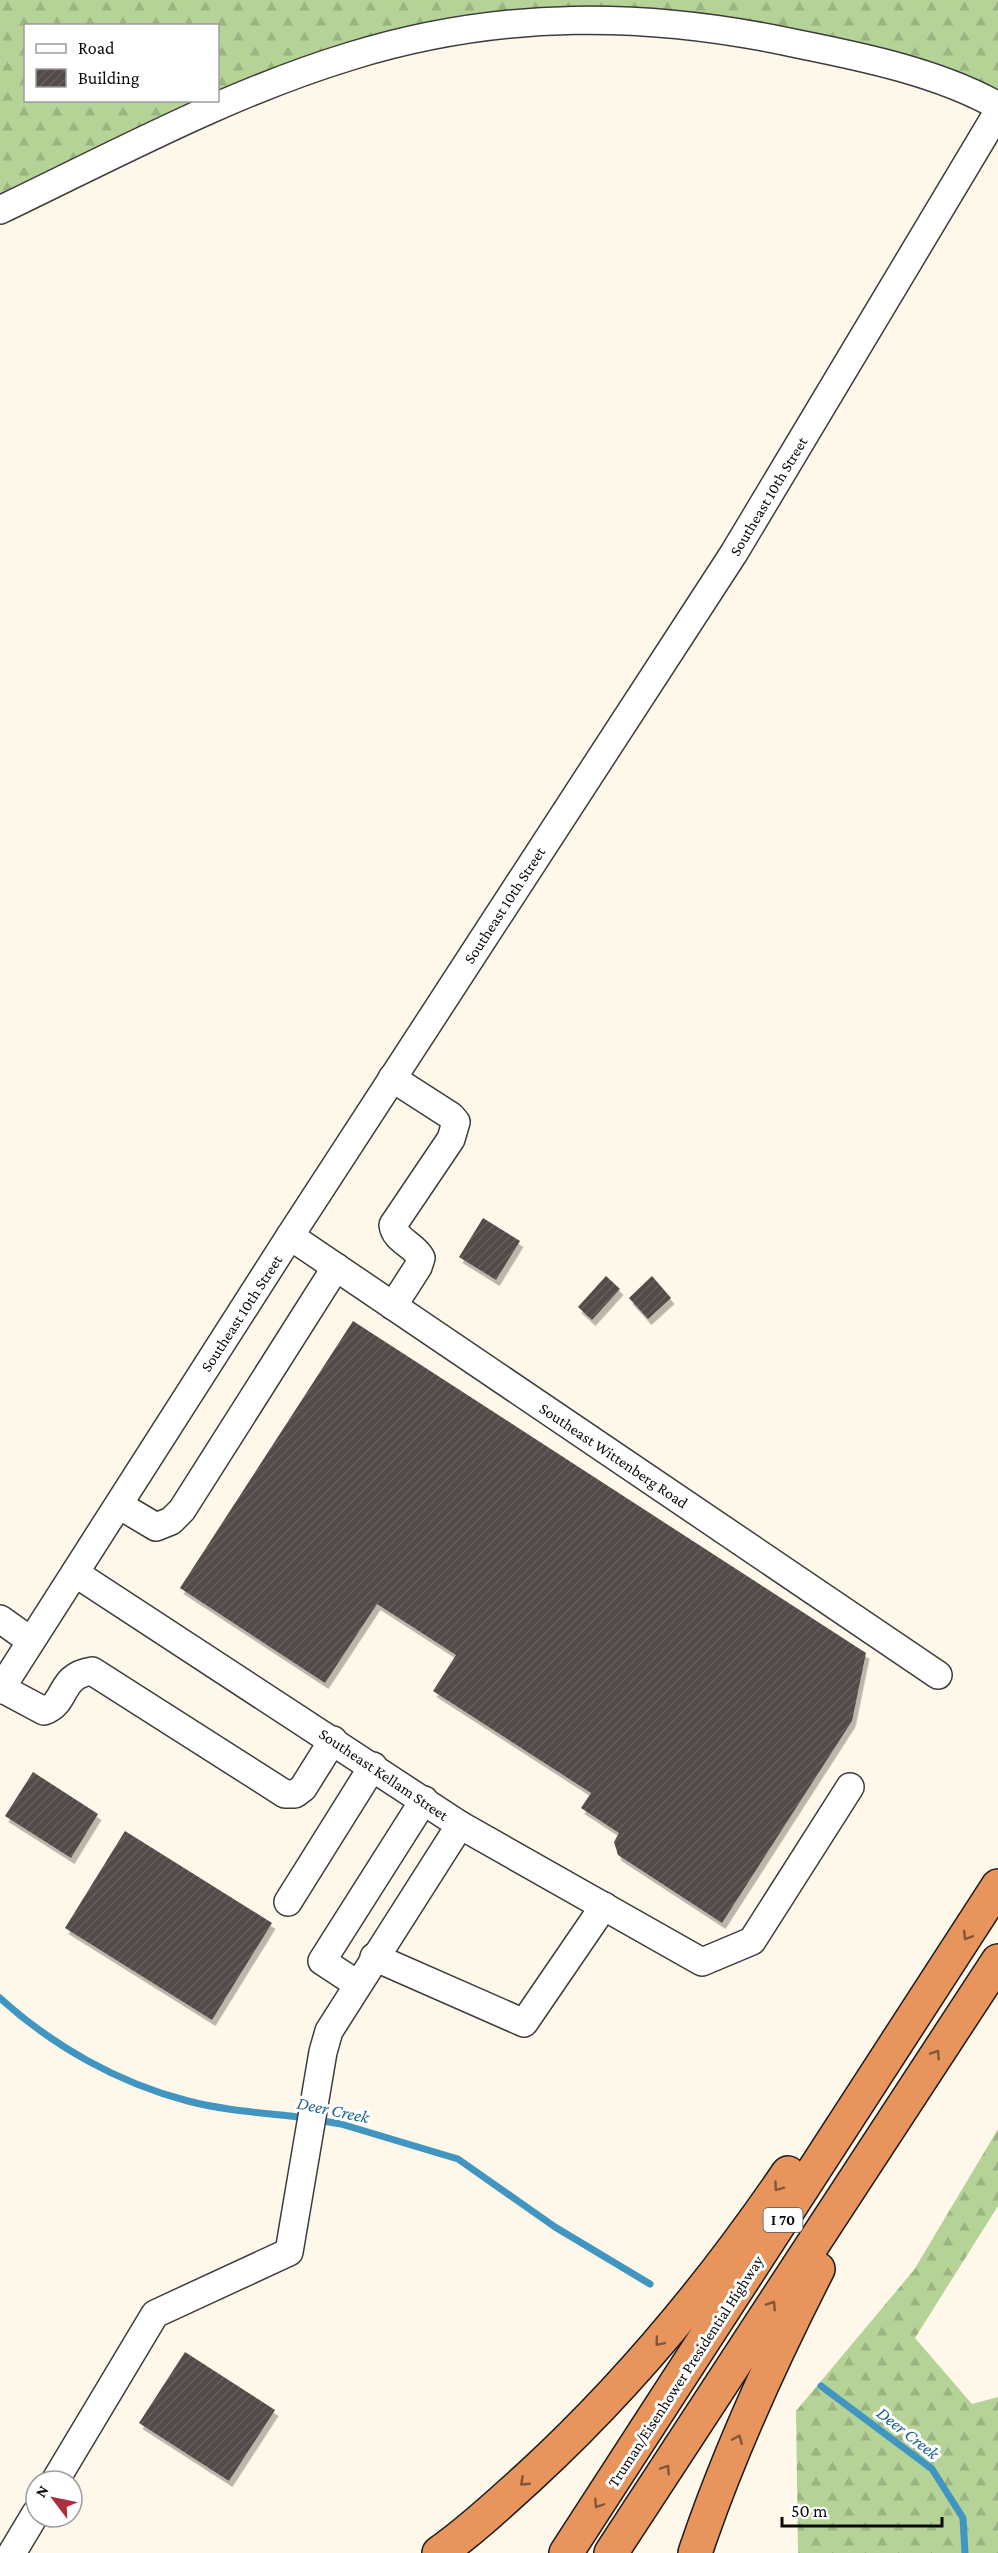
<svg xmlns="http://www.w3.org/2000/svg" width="998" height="2553" viewBox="0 0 998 2553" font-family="'Crimson Pro',serif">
<defs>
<pattern id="forest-firs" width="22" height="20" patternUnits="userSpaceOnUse" patternTransform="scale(1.5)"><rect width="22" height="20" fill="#b6d397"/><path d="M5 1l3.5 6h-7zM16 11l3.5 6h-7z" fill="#9bb481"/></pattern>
<pattern id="building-hatch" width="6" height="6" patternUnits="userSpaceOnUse" patternTransform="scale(1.5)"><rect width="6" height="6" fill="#524b48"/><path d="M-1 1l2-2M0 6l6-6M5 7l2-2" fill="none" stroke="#66605e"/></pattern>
<filter id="shadow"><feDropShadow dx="3.5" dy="6" stdDeviation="0" flood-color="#0004"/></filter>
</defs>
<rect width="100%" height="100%" fill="#fdf8e9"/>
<g fill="url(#forest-firs)" fill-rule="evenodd">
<path d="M0,0H998V106L974,92L613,19L352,55L0,210ZM26,26H218V100H26Z"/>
<polygon points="998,2129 998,2206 915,2338 972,2404 998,2397 998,2553 798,2553 796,2411 914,2270"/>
</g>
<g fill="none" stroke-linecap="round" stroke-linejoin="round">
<g stroke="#4095c1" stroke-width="7">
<path d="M0,1998C53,2046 118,2083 188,2101C226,2111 267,2113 306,2118"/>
<polyline points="317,2120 341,2124 458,2159 555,2227 650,2284"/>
<polyline points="821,2386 932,2469 963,2518 965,2553"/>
</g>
</g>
<g fill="url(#building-hatch)" filter="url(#shadow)">
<polygon points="483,1218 520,1241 496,1280 459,1257"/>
<polygon points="606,1276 620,1289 592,1320 578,1307"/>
<polygon points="652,1276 671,1298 648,1319 629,1298"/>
<polygon points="353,1321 866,1653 852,1721 722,1923 618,1855 614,1842 619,1833 581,1808 591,1793 433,1691 456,1655 377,1604 325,1683 180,1588"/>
<polygon points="33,1772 98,1814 71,1858 5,1816"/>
<polygon points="125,1831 272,1923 212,2020 65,1928"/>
<polygon points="185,2352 275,2410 229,2481 139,2423"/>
</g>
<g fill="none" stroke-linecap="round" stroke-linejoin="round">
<defs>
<g id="minor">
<path d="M0,210C115,155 229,93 351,56C500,10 647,11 798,44C863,57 940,73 998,106"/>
<path d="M392,1078L451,1116L456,1122L451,1139L393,1225C395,1241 414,1244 421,1258L418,1267L393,1306"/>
<polyline points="290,1236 938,1675"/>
<polyline points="119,1505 156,1527 171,1521 182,1510 336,1267"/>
<polyline points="75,1573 460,1825 702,1962 752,1941 850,1787"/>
<polyline points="0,1619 31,1641"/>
<path d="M1,1688L44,1711C68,1703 58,1676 92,1671L285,1794H295L303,1788L333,1740"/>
<polyline points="0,1690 290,1236 734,553 998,112"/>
<polyline points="288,1902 373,1766"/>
<polyline points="374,1957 524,2023 604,1906"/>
<polyline points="357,1984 322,1961 424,1800"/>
<polyline points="55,2481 155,2314 289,2252 323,2052 329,2031 460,1825"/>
<polyline points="12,2553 36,2513"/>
</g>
<g id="highway">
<path d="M439,2553C472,2530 500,2503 529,2477C628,2386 713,2283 788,2173"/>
<polyline points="566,2553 998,1886"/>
<polyline points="611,2553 998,1961"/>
<path d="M695,2553C728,2455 771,2361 818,2269"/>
</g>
</defs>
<use href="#minor" stroke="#3d3d3d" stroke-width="30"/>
<use href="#highway" stroke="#1b1b1b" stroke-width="36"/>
<use href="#minor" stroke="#fff" stroke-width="27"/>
<use href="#highway" stroke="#e8945d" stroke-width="33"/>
</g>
<defs><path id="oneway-chevron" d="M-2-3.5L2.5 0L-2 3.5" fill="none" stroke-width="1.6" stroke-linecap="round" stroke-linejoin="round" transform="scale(1.5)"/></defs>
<g stroke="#845638">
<use href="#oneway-chevron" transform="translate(967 1936) rotate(122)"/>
<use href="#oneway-chevron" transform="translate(936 2054) rotate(-56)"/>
<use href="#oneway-chevron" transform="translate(778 2187) rotate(126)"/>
<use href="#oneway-chevron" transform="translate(772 2305) rotate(-57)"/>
<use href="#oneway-chevron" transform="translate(659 2342) rotate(130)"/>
<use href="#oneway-chevron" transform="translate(738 2439) rotate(-67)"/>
<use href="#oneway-chevron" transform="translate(666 2469) rotate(-57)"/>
<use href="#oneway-chevron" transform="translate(524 2482) rotate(137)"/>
<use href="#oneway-chevron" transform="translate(598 2504) rotate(123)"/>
</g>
<g text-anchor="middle" stroke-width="6" stroke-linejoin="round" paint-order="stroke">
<rect fill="#fff" stroke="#545454" stroke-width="1.5" x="763.5" y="2208" width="39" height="24" rx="4.5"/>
<g font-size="15" font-weight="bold" fill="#0a0a0a">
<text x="783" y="2225">I 70</text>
</g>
<g font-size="16" fill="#0a0a0a" stroke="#fff">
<text transform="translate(768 496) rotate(-59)" y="6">Southeast 10th Street</text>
<text transform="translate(504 905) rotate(-57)" y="6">Southeast 10th Street</text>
<text transform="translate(241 1313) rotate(-57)" y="6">Southeast 10th Street</text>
<text transform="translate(614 1455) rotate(34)" y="6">Southeast Wittenberg Road</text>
<text transform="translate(384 1774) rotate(34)" y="6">Southeast Kellam Street</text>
<text transform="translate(685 2371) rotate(-57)" y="6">Truman/Eisenhower Presidential Highway</text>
</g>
<g font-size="18" font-style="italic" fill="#1f6690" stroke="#fff">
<text transform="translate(333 2110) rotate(12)" y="6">Deer Creek</text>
<text transform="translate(908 2433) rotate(38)" y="6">Deer Creek</text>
</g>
</g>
<rect x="24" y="24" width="195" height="78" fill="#ffffff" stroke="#9d9d9d" stroke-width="1.5"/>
<rect x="36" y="44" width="30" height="9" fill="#ffffff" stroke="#9d9d9d" stroke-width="1.5"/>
<text x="78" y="54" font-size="18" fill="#0a0a0a">Road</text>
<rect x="36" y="69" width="30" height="18" fill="url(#building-hatch)" stroke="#9d9d9d" stroke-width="1.5"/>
<text x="78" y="84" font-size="18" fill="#0a0a0a">Building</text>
<g transform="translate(54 2499) rotate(302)"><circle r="28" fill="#ffffff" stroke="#9d9d9d" stroke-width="1.5"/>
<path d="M0-4.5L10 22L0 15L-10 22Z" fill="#ad2f3d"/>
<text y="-9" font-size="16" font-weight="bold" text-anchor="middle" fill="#0a0a0a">N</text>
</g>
<path d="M782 2517v9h160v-9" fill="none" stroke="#0a0a0a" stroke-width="3"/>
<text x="791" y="2517" font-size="18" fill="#0a0a0a" stroke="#ffffff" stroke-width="4.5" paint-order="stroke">50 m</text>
</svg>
